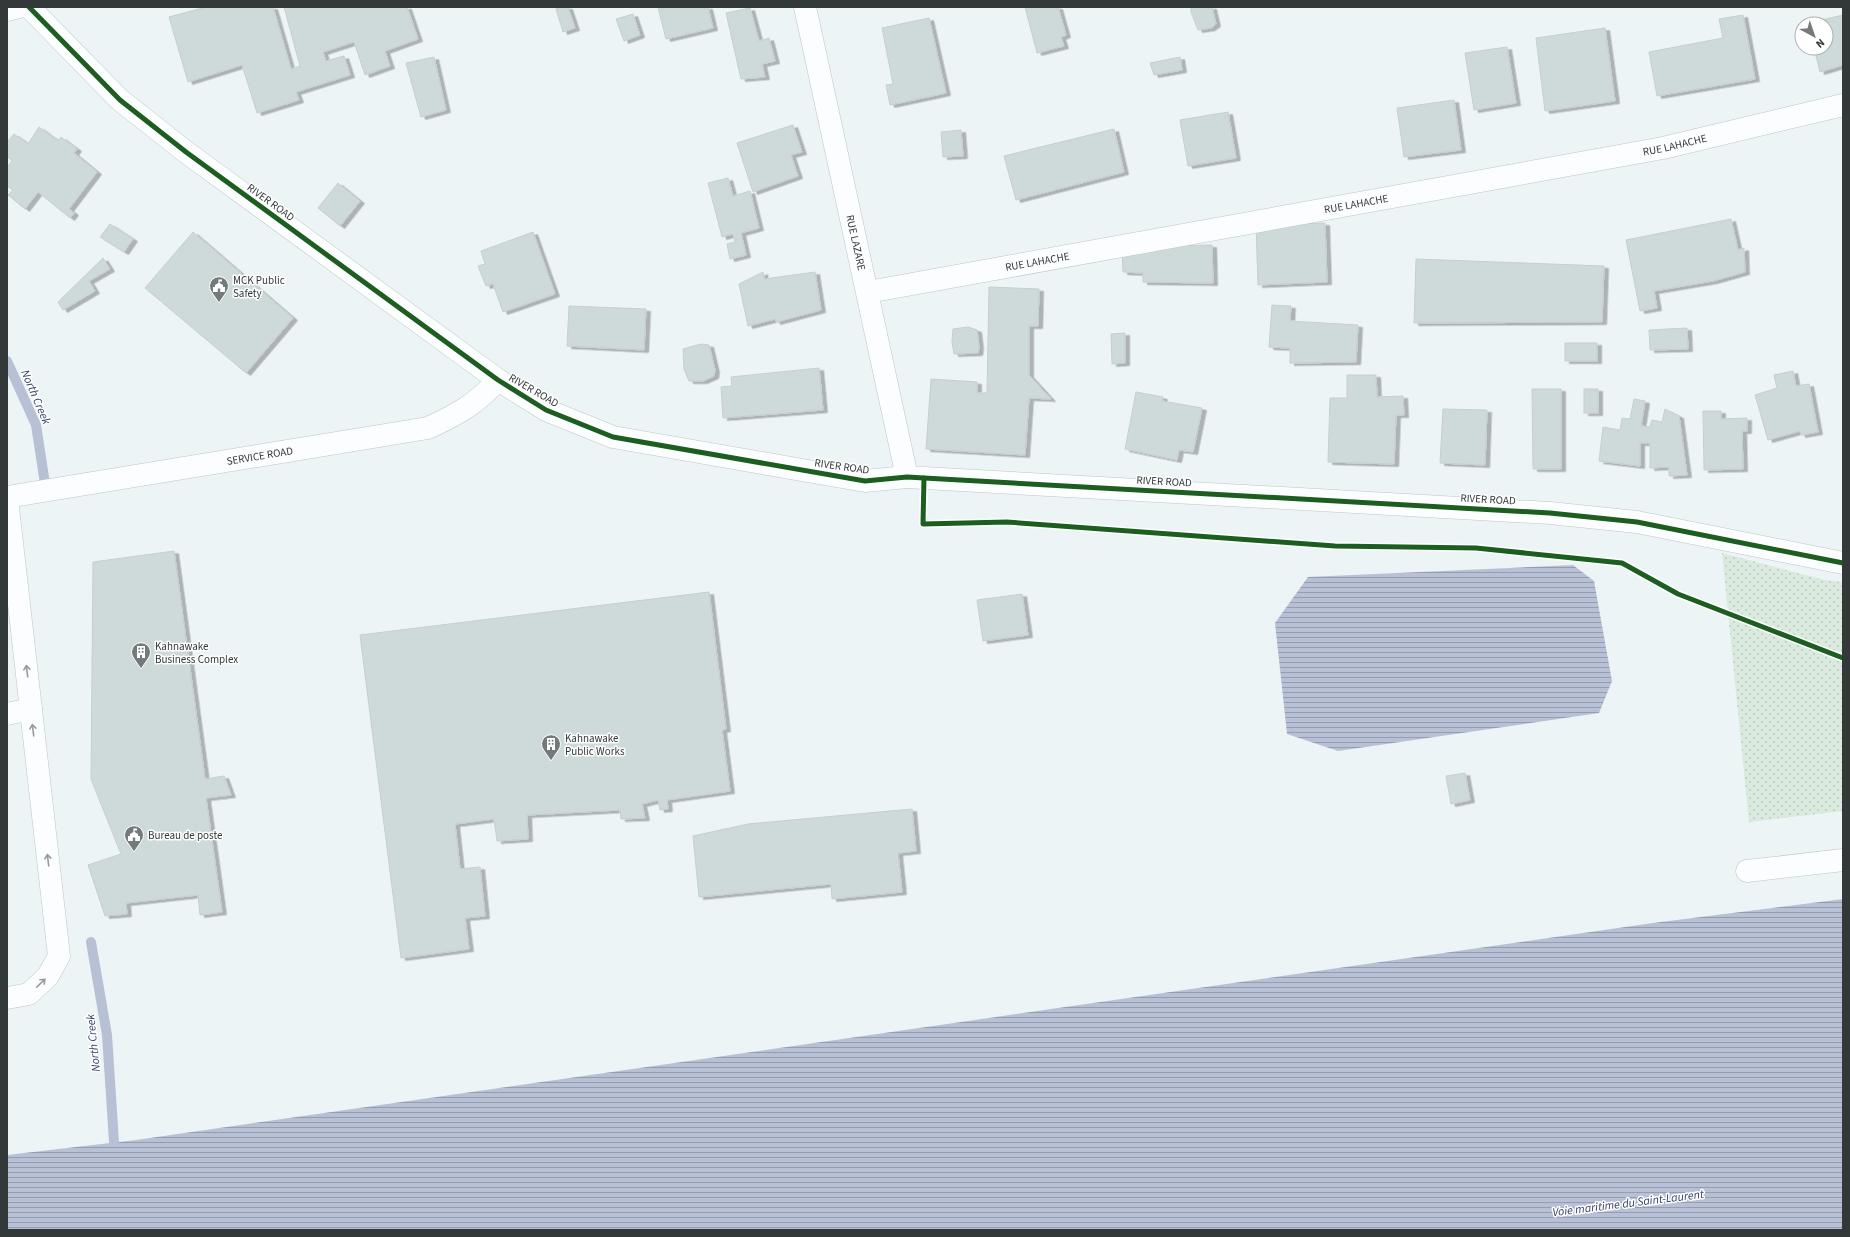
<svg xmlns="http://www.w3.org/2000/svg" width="1850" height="1237" viewBox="0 0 1850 1237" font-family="'Source Sans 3',sans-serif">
<defs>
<pattern id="park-dots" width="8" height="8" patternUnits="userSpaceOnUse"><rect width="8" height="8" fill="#daeade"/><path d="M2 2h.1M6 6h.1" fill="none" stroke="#bcc9bf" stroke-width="1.8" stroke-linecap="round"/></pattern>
<pattern id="water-rules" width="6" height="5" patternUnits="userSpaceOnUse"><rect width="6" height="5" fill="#b8c0d6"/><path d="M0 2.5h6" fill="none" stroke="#969daf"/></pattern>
<filter id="shadow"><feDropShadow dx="4.5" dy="2.5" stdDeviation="0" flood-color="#0004"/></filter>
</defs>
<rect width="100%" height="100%" fill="#ecf4f6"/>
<polygon fill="url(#park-dots)" points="1722,553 1824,580 1843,582 1843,811 1749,822"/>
<g fill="url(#water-rules)">
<polygon points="1573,565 1594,581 1612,681 1599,713 1338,751 1287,734 1275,623 1308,577"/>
<polygon points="1843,899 1843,1230 7,1230 7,1155 136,1140 1653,923"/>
</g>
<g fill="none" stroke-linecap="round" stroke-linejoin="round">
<g stroke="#b8c0d6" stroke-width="10">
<polyline points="7,361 36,425 46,490"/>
<polyline points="91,942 107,1035 114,1142"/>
</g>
</g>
<g fill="#cedad9" stroke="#c8cece" filter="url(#shadow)">
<polygon points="206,7 273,7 291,69 300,66 284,7 407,7 418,39 385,51 390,66 365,75 354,42 323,52 326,61 344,56 350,75 296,92 299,100 257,113 242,65 188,82 169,17"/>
<polygon points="562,7 568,7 575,28 563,32 556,9"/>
<polygon points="658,7 708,7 713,28 666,39"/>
<polygon points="1025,7 1058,7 1066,35 1061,37 1064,46 1037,53"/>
<polygon points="1191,7 1212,7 1216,24 1211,28 1198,30 1191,12"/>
<polygon points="750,8 759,41 769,38 775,61 762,64 765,77 741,79 726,13"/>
<polygon points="633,14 640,35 624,41 616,19"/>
<polygon points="1743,15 1755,79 1657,96 1649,52 1723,38 1719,19"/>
<polygon points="1843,15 1843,65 1820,72 1814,48 1826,48 1826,24 1808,23"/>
<polygon points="929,18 946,93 890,105 886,85 893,84 882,28"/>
<polygon points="1605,28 1615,101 1545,111 1536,38"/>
<polygon points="1507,47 1516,103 1474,110 1465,53"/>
<polygon points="434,57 446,110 421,117 406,63"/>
<polygon points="1180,57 1182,70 1154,75 1150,63"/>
<polygon points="1454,100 1461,150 1404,157 1397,108"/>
<polygon points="1228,112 1236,158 1188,166 1180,120"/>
<polygon points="793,125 802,152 791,155 798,176 753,192 737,143"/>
<polygon points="39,127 58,141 61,137 77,149 74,153 97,172 69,209 74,213 70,218 38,192 25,209 8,195 13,190 7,186 7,167 12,161 7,156 7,142 14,134 28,144"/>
<polygon points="1114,129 1124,172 1016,200 1004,156"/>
<polygon points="961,130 963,156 943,157 941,132"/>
<polygon points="728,178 733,196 750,191 759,228 741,233 746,255 730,259 727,244 735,242 733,234 722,237 708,183"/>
<polygon points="338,183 360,201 340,226 318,208"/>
<polygon points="1731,219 1738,250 1744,248 1745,272 1713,281 1654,291 1657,308 1640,311 1626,240"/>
<polygon points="1325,223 1327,282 1258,285 1256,225"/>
<polygon points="110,224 133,239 124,252 100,237"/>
<polygon points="193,232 293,318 246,373 145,288"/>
<polygon points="533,232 555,294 503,312 493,284 486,286 478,266 485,264 481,251"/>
<polygon points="1212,245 1213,283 1143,282 1143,273 1123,272 1122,247"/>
<polygon points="103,258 110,269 89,281 95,291 63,310 58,302"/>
<polygon points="1416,259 1604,266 1602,322 1414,323"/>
<polygon points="763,272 764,279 815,272 821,310 776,322 775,319 748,326 739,284"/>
<polygon points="989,287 1039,289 1038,326 1029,326 1029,375 1051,399 1029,398 1025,455 926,449 931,379 977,382 977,393 987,393"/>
<polygon points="1272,305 1291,306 1290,321 1358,325 1356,362 1290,363 1290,348 1269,347"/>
<polygon points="569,306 646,309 644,350 567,346"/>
<polygon points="968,327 977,330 979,347 978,353 954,354 952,342 953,329"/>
<polygon points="1687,328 1688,349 1650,350 1649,330"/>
<polygon points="1125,333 1125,363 1112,364 1111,334"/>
<rect x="1565" y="343" width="32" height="18"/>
<polygon points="701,344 709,345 715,370 714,376 703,381 689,381 684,369 683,349"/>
<polygon points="819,368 823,410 723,418 721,387 732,386 731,377"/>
<polygon points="1793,371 1796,386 1809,384 1818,432 1801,435 1800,431 1768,440 1755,395 1777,388 1774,375"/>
<polygon points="1347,375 1376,375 1377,397 1403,396 1404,415 1396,415 1394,464 1328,462 1330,398 1347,398"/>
<polygon points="1532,389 1561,389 1561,469 1533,469"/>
<rect x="1584" y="389" width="14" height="24"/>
<polygon points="1136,392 1163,397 1162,401 1202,408 1193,452 1179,450 1177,460 1125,449"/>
<polygon points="1634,399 1645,401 1641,426 1650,427 1652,420 1662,422 1665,409 1679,416 1687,475 1669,476 1669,467 1650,468 1650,443 1640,443 1640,466 1599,461 1603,427 1620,430 1622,418 1630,419"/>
<polygon points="1443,409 1487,410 1485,465 1440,463"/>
<polygon points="1703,411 1721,411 1721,419 1747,418 1747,431 1742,431 1743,469 1704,470"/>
<polygon points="174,551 205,779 224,776 231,795 206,798 222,912 200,915 198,895 126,903 127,914 105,916 88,865 121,854 91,779 93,562"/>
<polygon points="709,592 726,729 722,730 730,791 667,800 668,809 660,810 658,800 642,804 645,818 621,819 620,810 527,815 528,839 497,841 494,819 455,824 460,869 480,867 485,916 465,918 469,949 401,958 360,635"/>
<polygon points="1022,594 1028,635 983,641 977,600"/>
<polygon points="1465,773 1470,800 1451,804 1446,776"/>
<polygon points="912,809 916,851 898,853 902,892 832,899 831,884 699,897 693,836 748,824"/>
</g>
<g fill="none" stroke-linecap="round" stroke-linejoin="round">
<defs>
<g id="minor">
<polyline points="29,7 120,100 186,152 498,380 546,410 613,437 865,481 907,477 924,478 1550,513 1637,522 1843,563"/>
<path id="s1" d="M805,7L907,477"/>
<polyline points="7,10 19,7"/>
<path id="s2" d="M868,292L1663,148L1843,105"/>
<path id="s3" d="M7,497L428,428C458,414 475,405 498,380"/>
<polyline points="7,499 59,956 48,976 29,994 7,998"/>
<polyline points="7,714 31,709"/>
<polyline points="1747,871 1843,860"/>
</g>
</defs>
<use href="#minor" stroke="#bfc5c7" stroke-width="23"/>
<use href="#minor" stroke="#fcfdfe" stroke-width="22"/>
<defs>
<g id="cycleway">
<polyline points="29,7 120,100 186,152 498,380 546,410 613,437 865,481 907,477 924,478 1550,513 1637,522 1843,563"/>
<polyline points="924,478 923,524 1007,522 1335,546 1476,548 1622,563 1678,594 1843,658"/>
</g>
</defs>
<use href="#cycleway" stroke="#fff" stroke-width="8"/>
<use href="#cycleway" stroke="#1b5e20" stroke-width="5"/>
</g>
<defs><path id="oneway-shaft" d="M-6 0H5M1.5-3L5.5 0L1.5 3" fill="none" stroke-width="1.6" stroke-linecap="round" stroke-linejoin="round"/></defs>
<g stroke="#989a9c">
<use href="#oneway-shaft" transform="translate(27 671) rotate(-97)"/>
<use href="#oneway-shaft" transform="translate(33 730) rotate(-97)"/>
<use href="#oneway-shaft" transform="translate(48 860) rotate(-97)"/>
<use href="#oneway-shaft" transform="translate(41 983) rotate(-44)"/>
</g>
<defs>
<symbol id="civic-pin" viewBox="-11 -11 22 30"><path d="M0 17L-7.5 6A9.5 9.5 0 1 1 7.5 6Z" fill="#747a7b" stroke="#fff"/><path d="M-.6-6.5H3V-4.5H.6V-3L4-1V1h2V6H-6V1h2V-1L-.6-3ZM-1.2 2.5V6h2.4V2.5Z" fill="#fff"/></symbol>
<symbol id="building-pin" viewBox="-11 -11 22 30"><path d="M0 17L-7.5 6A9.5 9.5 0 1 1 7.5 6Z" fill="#747a7b" stroke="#fff"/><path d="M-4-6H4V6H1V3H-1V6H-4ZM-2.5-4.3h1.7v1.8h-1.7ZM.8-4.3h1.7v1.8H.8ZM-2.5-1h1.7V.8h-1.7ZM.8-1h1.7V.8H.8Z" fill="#fff"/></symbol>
</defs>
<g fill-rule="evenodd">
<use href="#civic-pin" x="208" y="275" width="22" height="30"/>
<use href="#building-pin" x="130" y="641" width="22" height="30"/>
<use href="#building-pin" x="540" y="733" width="22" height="30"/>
<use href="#civic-pin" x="123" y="824" width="22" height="30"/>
</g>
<g text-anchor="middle" stroke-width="3" stroke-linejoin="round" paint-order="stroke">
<g font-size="11" fill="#333839" stroke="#fff">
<text dy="4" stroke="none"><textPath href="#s2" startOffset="820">RUE LAHACHE</textPath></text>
<text transform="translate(271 202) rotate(36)" y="4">RIVER ROAD</text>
<text dy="4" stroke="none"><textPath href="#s2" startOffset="496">RUE LAHACHE</textPath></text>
<text dy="4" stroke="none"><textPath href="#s1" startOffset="241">RUE LAZARE</textPath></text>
<text dy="4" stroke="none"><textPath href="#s2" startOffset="172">RUE LAHACHE</textPath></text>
<text transform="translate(534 390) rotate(30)" y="4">RIVER ROAD</text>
<text dy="4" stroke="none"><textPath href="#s3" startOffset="256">SERVICE ROAD</textPath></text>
<text transform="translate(842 466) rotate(8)" y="4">RIVER ROAD</text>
<text transform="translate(1164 481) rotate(3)" y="4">RIVER ROAD</text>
<text transform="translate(1488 499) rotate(3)" y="4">RIVER ROAD</text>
</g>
<g font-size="11" fill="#333839" stroke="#fff" text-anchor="start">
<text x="233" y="284">MCK Public<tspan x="233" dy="13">Safety</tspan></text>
<text x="155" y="650">Kahnawake<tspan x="155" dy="13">Business Complex</tspan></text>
<text x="565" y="742">Kahnawake<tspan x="565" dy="13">Public Works</tspan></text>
<text x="148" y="839">Bureau de poste</text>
</g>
<g font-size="12" font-style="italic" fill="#363f6b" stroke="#fff">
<text transform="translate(36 397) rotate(67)" y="4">North Creek</text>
<text transform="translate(93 1043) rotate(-96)" y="4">North Creek</text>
<text transform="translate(1628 1203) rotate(-7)" y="4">Voie maritime du Saint-Laurent</text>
</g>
</g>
<rect width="1850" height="1237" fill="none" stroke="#333839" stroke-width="16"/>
<g transform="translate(1814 36) rotate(140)"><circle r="19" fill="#ffffff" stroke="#adafb0"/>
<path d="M0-3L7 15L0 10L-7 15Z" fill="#747a7b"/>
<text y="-6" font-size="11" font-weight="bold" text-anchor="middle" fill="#333839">N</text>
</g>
</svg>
